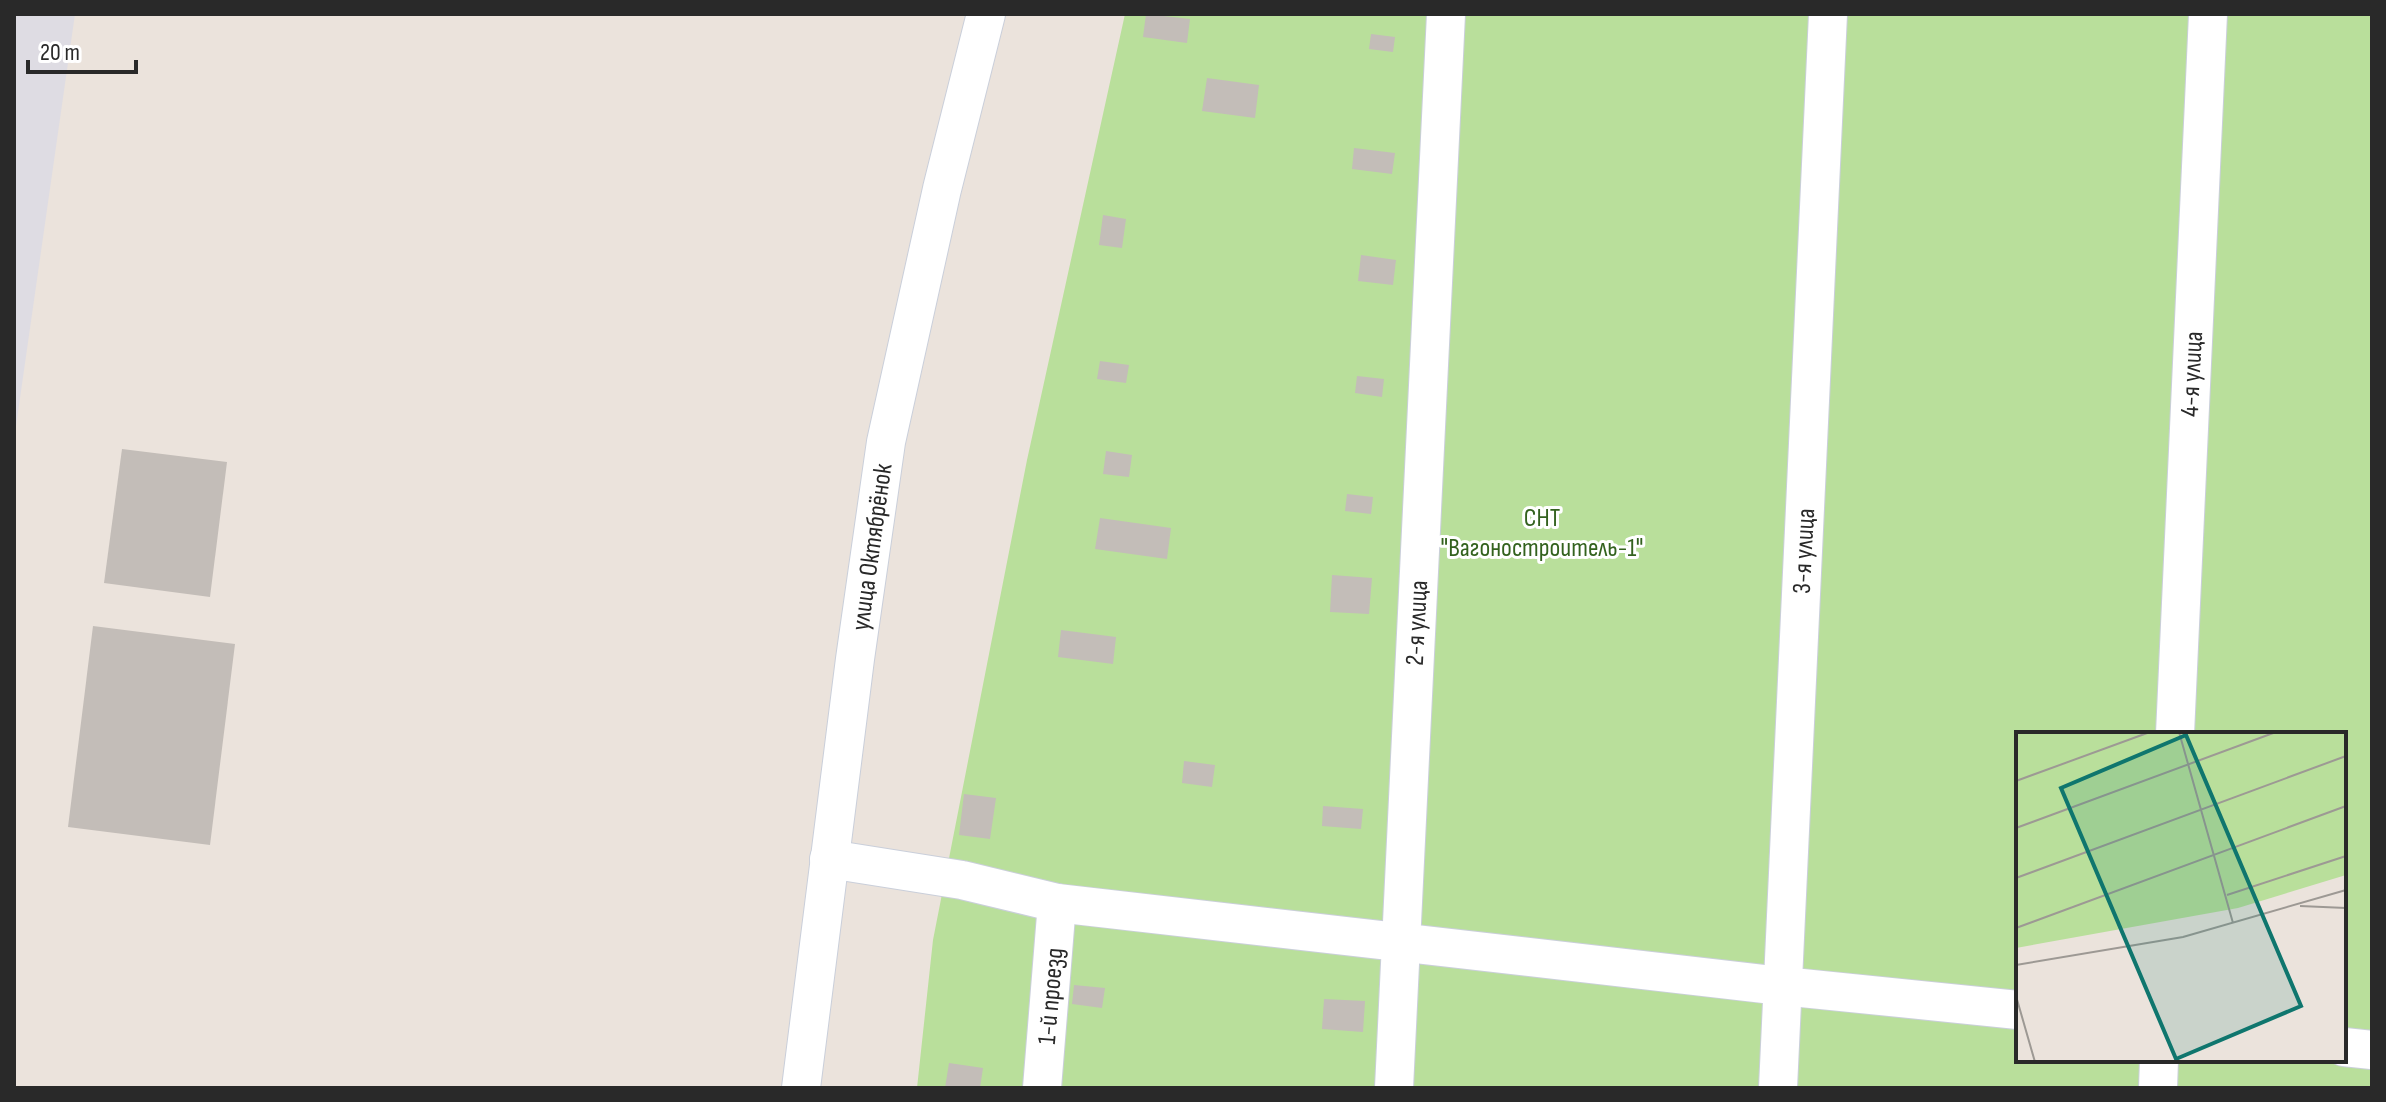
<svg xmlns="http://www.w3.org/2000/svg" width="2386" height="1102" viewBox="0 0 2386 1102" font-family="'Sofia Sans Condensed',sans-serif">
<rect width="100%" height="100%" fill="#ebe3dc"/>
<polygon fill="#dedce3" points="14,14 75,14 14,440"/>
<path fill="#b9df9b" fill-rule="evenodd" d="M1125,14H2372V1088H917L933,940L1027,460ZM2018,734H2344V1060H2018Z"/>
<g fill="#c3bdb8">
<polygon points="1146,14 1190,19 1187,43 1143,37"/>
<polygon points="1371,34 1395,37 1393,52 1369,49"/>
<polygon points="1207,78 1259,85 1255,118 1202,111"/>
<polygon points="1354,148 1395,153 1392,174 1352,169"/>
<polygon points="1103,215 1126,219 1122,248 1099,245"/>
<polygon points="1361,255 1396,260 1393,285 1358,281"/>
<polygon points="1100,361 1129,365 1126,383 1097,379"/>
<polygon points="1357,376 1384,379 1382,397 1355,393"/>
<polygon points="122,449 227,462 210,597 104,583"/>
<polygon points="1106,451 1132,455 1129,477 1103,474"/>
<polygon points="1347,494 1373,497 1371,514 1345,511"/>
<polygon points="1100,518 1171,528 1167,559 1095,549"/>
<polygon points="1332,575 1372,578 1369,614 1330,612"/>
<polygon points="93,626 235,644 210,845 68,827"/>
<polygon points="1061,630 1116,637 1113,664 1058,657"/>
<polygon points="1184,761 1215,765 1212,787 1182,783"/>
<polygon points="964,794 996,798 990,839 959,835"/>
<polygon points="1323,806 1363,809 1361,829 1322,826"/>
<polygon points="1074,985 1105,988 1102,1008 1072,1004"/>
<polygon points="1324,999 1365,1001 1363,1032 1322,1029"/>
<polygon points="949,1063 983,1068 980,1088 945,1088"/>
</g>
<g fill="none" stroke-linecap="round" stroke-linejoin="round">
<defs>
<g id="minor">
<polyline points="2175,734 2208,14"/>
<polyline points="829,859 962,880 1057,903 1782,986 2018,1010"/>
<polyline points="2344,1047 2372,1050"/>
<polyline points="801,1088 855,659 886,442 942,189 986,14"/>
<polyline points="1042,1088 1057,903"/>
<polyline points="1394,1088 1446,14"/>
<polyline points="1778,1088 1828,14"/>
<polyline points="2158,1088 2159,1060"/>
</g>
</defs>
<use href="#minor" stroke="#cacfda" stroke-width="40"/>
<use href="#minor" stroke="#fff" stroke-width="38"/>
</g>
<g text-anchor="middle" stroke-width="6" stroke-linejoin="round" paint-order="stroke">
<g font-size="26" fill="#292929" stroke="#fff">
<text transform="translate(2191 374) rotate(-87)" y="9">4-я улица</text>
<text transform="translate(871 547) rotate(-82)" y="9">улица Октябрёнок</text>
<text transform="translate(1803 551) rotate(-87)" y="9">3-я улица</text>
<text transform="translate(1416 623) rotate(-87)" y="9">2-я улица</text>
<text transform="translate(1050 996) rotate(-85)" y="9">1-й проезд</text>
</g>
<g font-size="26" fill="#33621e" stroke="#fff">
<text x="1542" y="526">СНТ<tspan x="1542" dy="30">"Вагоностроитель-1"</tspan></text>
</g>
</g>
<g transform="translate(2016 732)">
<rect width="330" height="330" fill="#ebe3dc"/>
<path d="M0,0H330V143L222,176L0,216Z" fill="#b9df9b"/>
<path fill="none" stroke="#9d9994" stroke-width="2" d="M163,0L217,191M0,49L134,0M0,96L260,0M0,146L330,24M211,163L330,124M284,174L330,176M0,196L330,74M0,233L167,205L330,158M0,264L19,330"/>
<path fill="#0f766e" fill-opacity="0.15" stroke="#0f766e" stroke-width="4" d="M170,3L285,274L160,327L45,56Z"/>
<rect width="330" height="330" fill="none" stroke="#292929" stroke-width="4"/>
</g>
<rect width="2386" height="1102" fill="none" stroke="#292929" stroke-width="32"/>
<path d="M28 60v12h108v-12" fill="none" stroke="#292929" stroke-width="4"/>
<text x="40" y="60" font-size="24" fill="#292929" stroke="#ffffff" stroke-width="6" paint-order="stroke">20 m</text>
</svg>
